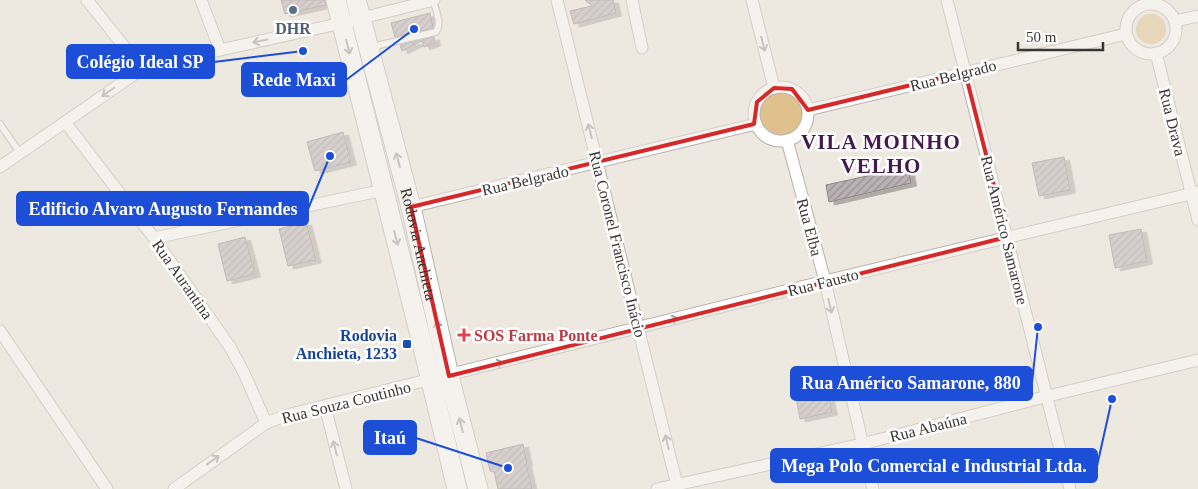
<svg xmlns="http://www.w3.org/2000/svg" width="1198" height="489" viewBox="0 0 1198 489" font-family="'Times New Roman',serif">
<defs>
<pattern id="building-hatch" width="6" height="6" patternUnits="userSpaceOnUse" patternTransform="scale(1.25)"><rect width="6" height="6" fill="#bab1b5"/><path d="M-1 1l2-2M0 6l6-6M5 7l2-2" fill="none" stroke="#989194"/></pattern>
<filter id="shadow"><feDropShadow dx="5.5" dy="3" stdDeviation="0" flood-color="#0004"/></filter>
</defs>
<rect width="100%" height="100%" fill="#ede8e0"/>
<g fill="#e0c08d">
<circle cx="1151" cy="29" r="15"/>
<circle cx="782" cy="113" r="22"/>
</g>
<g fill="url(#building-hatch)" stroke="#8c8488" filter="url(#shadow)">
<polygon points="281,0 325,0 326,5 285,14"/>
<polygon points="585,0 613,0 616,13 574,24 570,11 592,6"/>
<polygon points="430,13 433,28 395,37 391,23"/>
<polygon points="434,37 435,43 424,47 422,41 402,51 400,45"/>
<polygon points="343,132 351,162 315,171 307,142"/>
<polygon points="1064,157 1070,190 1039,196 1032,163"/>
<polygon points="908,167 911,183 829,202 826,185"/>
<polygon points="306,222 316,260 288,266 279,229"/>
<polygon points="1141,229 1147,261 1115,268 1109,235"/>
<polygon points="245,237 255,274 227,281 218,244"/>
<polygon points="825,380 832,412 800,419 794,386"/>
<polygon points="523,444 527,463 526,464 532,489 498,489 494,472 490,471 486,453"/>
</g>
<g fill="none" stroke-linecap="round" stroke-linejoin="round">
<defs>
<g id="service">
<path d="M371,47L436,32C442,23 436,11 433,0"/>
<polyline points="0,124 20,153"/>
</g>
<g id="minor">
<polyline points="87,0 142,69"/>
<polyline points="201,0 220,50"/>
<polyline points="557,0 678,489"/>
<polyline points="632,0 642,48"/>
<polyline points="752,0 774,88"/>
<polyline points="947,0 1070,489"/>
<circle cx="1151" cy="29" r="25"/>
<polyline points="1175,21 1198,16"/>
<polyline points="1156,53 1198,220"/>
<circle cx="781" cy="114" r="27"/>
<polyline points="808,110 1126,34"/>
<polyline points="65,122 154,238 230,347 244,373 266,423"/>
<polyline points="787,140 825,281 873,489"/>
<polyline points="0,167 142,69 220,50 342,23 434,0"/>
<polyline points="411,207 756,124"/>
<polyline points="154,238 384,190"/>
<polyline points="0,331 107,489"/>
<polyline points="325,406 346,489"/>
<polyline points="174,489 266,423 291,414 825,281 1198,192"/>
<polyline points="657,489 862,444 1048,396 1198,360"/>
</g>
<g id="trunk">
<polyline points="336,0 421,339 457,489"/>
<path id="s1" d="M356,0L411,207L449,376L478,489"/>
</g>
</defs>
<use href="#service" stroke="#b8b3ac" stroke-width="8"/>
<use href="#minor" stroke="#b8b3ac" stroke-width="13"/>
<use href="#trunk" stroke="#b8b3ac" stroke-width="21"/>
<use href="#service" stroke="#fff" stroke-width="5.5"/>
<use href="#minor" stroke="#fff" stroke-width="11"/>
<use href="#trunk" stroke="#fff" stroke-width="19"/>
</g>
<defs><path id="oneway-shaft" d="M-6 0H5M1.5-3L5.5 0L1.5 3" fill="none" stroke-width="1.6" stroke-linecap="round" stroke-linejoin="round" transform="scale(1.25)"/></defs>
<g stroke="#9c9b9a">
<use href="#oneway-shaft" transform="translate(260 41) rotate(168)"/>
<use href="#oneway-shaft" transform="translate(763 44) rotate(76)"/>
<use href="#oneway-shaft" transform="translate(348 47) rotate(76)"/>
<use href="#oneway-shaft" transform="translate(108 92) rotate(145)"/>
<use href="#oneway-shaft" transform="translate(590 131) rotate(-104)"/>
<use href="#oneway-shaft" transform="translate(398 160) rotate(-105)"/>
<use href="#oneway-shaft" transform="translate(396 238) rotate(76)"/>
<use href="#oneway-shaft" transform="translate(830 306) rotate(77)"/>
<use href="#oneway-shaft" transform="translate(671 320) rotate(-14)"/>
<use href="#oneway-shaft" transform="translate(438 328) rotate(-103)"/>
<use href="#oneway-shaft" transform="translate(496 364) rotate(-14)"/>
<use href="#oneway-shaft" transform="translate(461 425) rotate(-104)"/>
<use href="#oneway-shaft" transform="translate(667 442) rotate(-103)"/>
<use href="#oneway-shaft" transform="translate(335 448) rotate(-104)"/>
<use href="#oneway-shaft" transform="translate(213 460) rotate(-36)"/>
</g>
<path d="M0 0H1198V489H0ZM965,72L1007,237L449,376L411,207L754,124L757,102L774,88L792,89L808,110Z" fill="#ede8e0" fill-opacity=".55" fill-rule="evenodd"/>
<path fill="none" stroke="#d62828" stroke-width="4" stroke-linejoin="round" d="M965,72L1007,237L449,376L411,207L754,124L757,102L774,88L792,89L808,110Z"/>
<circle fill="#5c6f8a" stroke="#fff" stroke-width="2" cx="293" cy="10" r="5"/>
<path fill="#e0444e" stroke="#fff" stroke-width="2" d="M461.5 327.5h5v5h5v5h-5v5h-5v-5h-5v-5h5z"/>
<rect fill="#1a4fb4" stroke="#fff" stroke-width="2" x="402" y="339" width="10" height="10" rx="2.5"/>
<g text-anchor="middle" stroke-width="5" stroke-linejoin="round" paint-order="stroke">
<g font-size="16" font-weight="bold" fill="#4e5e75" stroke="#fff">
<text x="293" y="34">DHR</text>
</g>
<g font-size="16" fill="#393734" stroke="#fff">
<text transform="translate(953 75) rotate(-14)" y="6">Rua Belgrado</text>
<text transform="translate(1173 122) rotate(76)" y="6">Rua Drava</text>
<text transform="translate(525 180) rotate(-13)" y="6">Rua Belgrado</text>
<text transform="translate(810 227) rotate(75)" y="6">Rua Elba</text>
<text transform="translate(1005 230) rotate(76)" y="6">Rua Américo Samarone</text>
<text dy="6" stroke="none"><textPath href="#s1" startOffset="252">Rodovia Anchieta</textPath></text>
<text transform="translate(618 244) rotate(76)" y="6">Rua Coronel Francisco Inácio</text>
<text transform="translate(183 279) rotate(55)" y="6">Rua Aurantina</text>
<text transform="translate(823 282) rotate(-14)" y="6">Rua Fausto</text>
<text transform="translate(346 402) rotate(-14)" y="6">Rua Souza Coutinho</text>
<text transform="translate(928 427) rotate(-14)" y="6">Rua Abaúna</text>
</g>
<g font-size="16" font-weight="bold" fill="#164399" stroke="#fff" text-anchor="end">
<text x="397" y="341">Rodovia<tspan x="397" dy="18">Anchieta, 1233</tspan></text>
</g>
<g font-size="16" font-weight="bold" fill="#be3a42" stroke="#fff" text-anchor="start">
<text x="474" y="341">SOS Farma Ponte</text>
</g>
<g font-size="21" font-weight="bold" letter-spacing="1" fill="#451a4d" stroke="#fff">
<text x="881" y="149">VILA MOINHO<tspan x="881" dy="24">VELHO</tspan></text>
</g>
</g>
<path fill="none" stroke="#1d4ed8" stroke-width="2" d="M303 51L214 62M414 29L346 80M330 156L308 209M1038 327L1032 383M508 468L416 438M1112 399L1097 466"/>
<g fill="#1d4ed8" stroke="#fff" stroke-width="2">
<circle cx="303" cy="51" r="5"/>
<circle cx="414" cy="29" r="5"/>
<circle cx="330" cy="156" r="5"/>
<circle cx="1038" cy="327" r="5"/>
<circle cx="508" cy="468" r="5"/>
<circle cx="1112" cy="399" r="5"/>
</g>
<g fill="#1d4ed8" stroke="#1d4ed8" stroke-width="2">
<rect x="67" y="45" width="147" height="33" rx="5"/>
<rect x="242" y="63" width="104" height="33" rx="5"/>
<rect x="17" y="192" width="291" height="33" rx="5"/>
<rect x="791" y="367" width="241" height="33" rx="5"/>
<rect x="364" y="421" width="52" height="33" rx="5"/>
<rect x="771" y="449" width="326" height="33" rx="5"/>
</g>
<g font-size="18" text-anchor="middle" font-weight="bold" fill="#fff">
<text x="140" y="68">Colégio Ideal SP</text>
<text x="294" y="86">Rede Maxi</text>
<text x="163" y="215">Edificio Alvaro Augusto Fernandes</text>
<text x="911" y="389">Rua Américo Samarone, 880</text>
<text x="390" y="444">Itaú</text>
<text x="934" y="472">Mega Polo Comercial e Industrial Ltda.</text>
</g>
<path d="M1018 42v8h85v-8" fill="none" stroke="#393734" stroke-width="2.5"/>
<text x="1026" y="42" font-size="15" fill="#393734" stroke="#ffffff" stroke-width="4" paint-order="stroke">50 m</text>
</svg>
